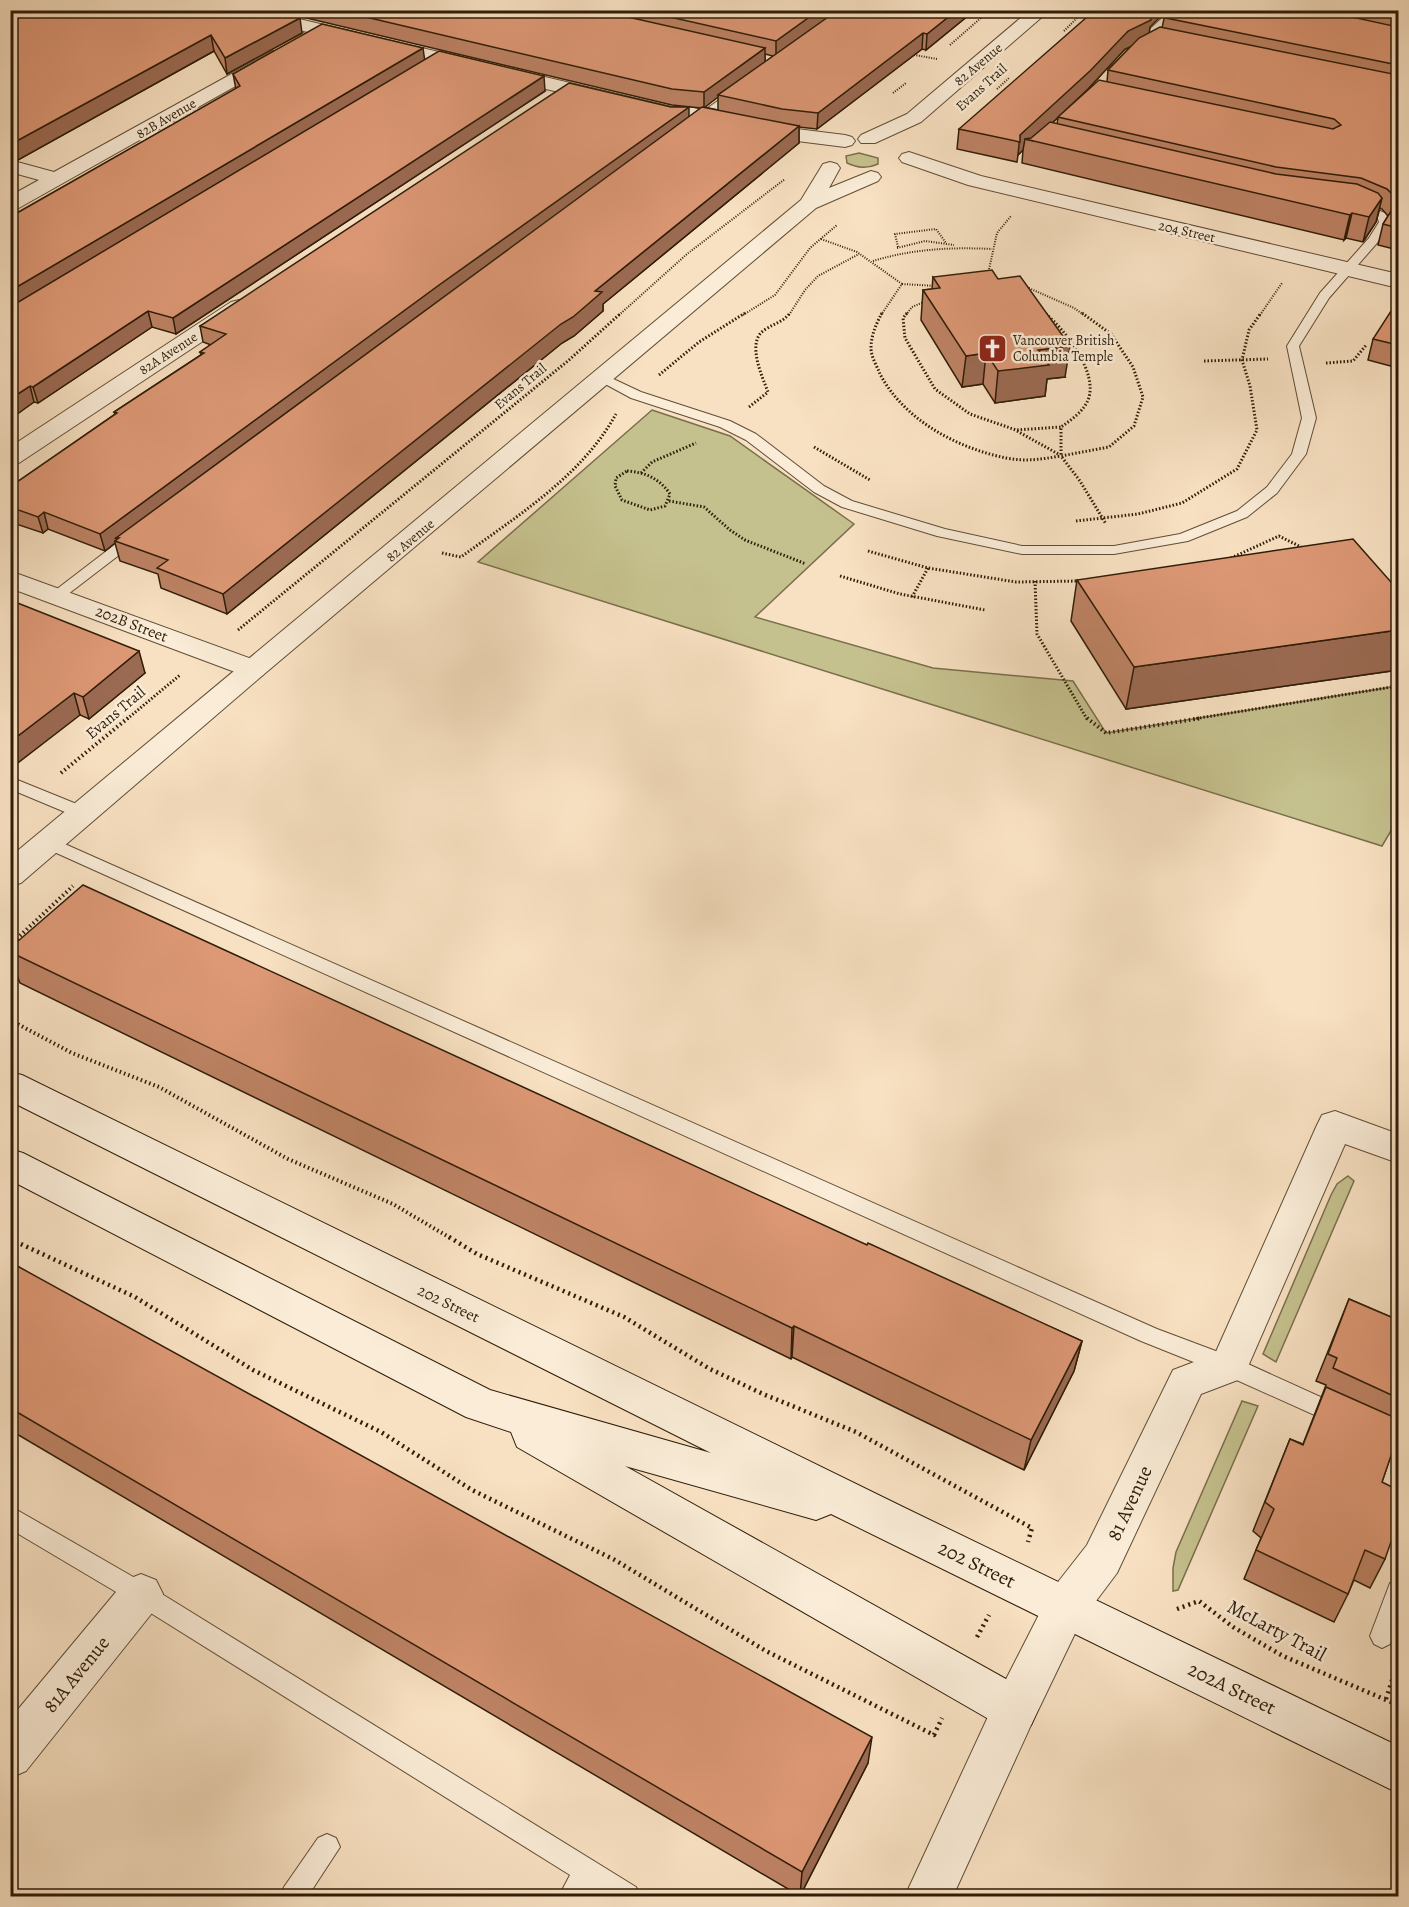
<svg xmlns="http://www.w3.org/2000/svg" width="1409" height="1907" viewBox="0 0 1409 1907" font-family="Alegreya,serif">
<rect width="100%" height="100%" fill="#f8e1c2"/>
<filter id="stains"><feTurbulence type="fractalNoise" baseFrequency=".00333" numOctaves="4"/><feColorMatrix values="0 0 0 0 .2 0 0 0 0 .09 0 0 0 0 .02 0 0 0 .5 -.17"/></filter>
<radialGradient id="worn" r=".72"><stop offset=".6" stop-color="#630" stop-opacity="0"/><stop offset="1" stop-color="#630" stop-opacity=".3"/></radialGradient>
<g fill="#c5c18e" stroke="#7a6f4b" stroke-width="1.5">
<path d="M859,153L878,158V164C867,169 858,168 847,163L846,156Z"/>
<polygon points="652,410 730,436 854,524 755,617 933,668 1073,681 1106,733 1398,686 1398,819 1382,846 478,562"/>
<polygon points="1348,1176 1354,1181 1276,1362 1263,1354 1331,1195 1337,1184"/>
<polygon points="1242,1401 1258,1406 1178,1590 1173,1591 1173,1568 1176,1552"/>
</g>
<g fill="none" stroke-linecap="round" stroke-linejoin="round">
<defs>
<g id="service">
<polygon points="1171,10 1182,10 1159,32 1160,43 1149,48 1141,48 1141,44 1151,40 1150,29"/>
<polygon points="738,87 742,88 742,92 707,118 699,118 699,114"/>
<polygon points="1358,202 1385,213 1391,222 1377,243 1329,298 1299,346 1316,418 1306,454 1277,493 1247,517 1188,541 1114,554 1022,554 937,536 842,507 814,492 746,440 720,427 631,398 596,379 602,375 607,376 641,392 730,421 756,434 824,486 852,501 945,529 1022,546 1114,546 1180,534 1237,511 1267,487 1292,454 1302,418 1287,346 1320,293 1369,238 1379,222 1377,217 1354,207 1352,205"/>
<polygon points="135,532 140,533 142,536 140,539 63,598 53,598 51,595 53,592 130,533"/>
<polygon points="10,777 89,809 91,813 89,817 77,817 10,789"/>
<polygon points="49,837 1157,1329 1237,1359 1347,1409 1350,1416 1347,1423 1339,1426 1221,1373 1141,1341 43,847 40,843 43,839"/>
<polygon points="10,1506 149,1586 636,1887 640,1896 604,1896 591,1889 587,1896 559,1896 570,1875 133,1602 10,1529"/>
<polygon points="1398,1580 1398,1623 1390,1644 1382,1648 1374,1644 1370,1636 1390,1583"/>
<polygon points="327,1834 336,1838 340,1847 308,1896 280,1896 284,1887 318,1838"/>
</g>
<g id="minor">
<polygon points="273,51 280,53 282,57 280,61 17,209 10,211 10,196 39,180 10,172 10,160 54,172"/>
<polygon points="239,300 247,302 250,307 247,312 19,463 10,465 10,447 231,302"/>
<polygon points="10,571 263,663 267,669 263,675 253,678 243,675 10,588"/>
<polygon points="1335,1111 1398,1134 1398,1163 1345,1144 1243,1378 1201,1394 1117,1573 1081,1621 1031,1725 953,1896 905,1896 999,1693 1051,1591 1087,1545 1173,1370 1215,1354 1317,1125 1322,1115"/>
<polygon points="141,1574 156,1580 163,1594 156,1608 26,1771 10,1778 10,1719 126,1580"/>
</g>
<g id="tertiary">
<polygon points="227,10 261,10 672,107 689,107 781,127 845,135 852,137 855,141 852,145 845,147 781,139 689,119 672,119 236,15"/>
<polygon points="1030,10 1050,10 921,122 875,143 861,143 858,139 861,135 907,114"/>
<polygon points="909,152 981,176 1398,274 1398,288 968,185 902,162 899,158 902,154"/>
<polygon points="830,162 837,164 840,168 829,188 871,171 878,173 881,177 878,181 816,208 263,675 21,883 10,886 10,857 801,200 823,164"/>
</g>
<polygon id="secondary" points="10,1072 22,1075 903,1507 1398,1746 1398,1793 831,1514 816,1520 625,1466 1031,1693 1038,1709 1031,1725 1015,1731 999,1725 517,1447 511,1432 466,1417 10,1180 10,1149 23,1153 490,1390 711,1453 10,1101"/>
</defs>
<use href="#service" stroke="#614e36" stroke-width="2"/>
<use href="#minor" stroke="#614e36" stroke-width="2"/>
<use href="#tertiary" stroke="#614e36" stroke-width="2"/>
<use href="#secondary" stroke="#2f1d08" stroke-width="2"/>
<g stroke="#2f1d08" stroke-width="2" stroke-dasharray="1 1.5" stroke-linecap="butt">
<polyline points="1064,31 1085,10"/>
<polyline points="950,45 990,10"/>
<polyline points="909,54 937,59"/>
<polyline points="997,89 1009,78"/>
<polyline points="893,93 906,83"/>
<polyline points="821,239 857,252 902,284"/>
<polyline points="898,247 895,234 936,229 946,243"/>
<polyline points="897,248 925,241 954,245"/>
<path d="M873,261C912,249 951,247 992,249"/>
<polyline points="988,274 997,233 1011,216"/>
<polyline points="1022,285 1074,308 1084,315"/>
<polyline points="619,315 687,254 785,179"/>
<polyline points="743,315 775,295 810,248 837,225"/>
<polyline points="789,315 805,290 818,276 859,254"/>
<polyline points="881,315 902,284 937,286"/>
<polyline points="906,315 912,307 924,302"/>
<polyline points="1260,315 1282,283"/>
</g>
<g stroke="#2f1d08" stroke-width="3" stroke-dasharray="1.5 2" stroke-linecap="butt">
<path d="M882,313C876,324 871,336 871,348C871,357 877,366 880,374C904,420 957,448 1006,458C1026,462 1042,459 1061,456"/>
<polyline points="907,313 903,318 905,338 935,389 970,414 1016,430 1061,427 1061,456"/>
<polyline points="1082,313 1111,334 1133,367 1143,397 1134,426 1109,447 1061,456 1080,481 1106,524"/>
<path d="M1046,314C1065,330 1099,373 1088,400C1083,412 1071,420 1061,427"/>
<polyline points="1204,361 1268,359"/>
<polyline points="1326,363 1353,361 1367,344"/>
<polyline points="659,375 699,342 745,313"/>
<path d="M749,407L768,392C762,376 745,340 766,329C775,323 783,322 790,313"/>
<polyline points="1017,431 1060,455"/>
<polyline points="814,447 870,480"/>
<path d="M627,471C645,472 660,479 670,494L665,506L650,510L622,500L615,486L616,478Z"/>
<polyline points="641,473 652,462 696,443"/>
<polyline points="669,501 704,507 730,530 745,540 806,564"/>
<polyline points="1076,521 1138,514 1182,503 1237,469 1257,430 1250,386 1242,360 1249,330 1261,313"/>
<polyline points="868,551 928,568 1016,582 1080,581"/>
<path d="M442,553L461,557C517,516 582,476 616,414"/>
<polyline points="1231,558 1279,536 1303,548"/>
<polyline points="840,576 900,594 985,610"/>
<polyline points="1035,581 1037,634 1087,719"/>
<polyline points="912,597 928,568"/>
<polyline points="238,630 569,360 621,313"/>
<polyline points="127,719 180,675"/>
<polyline points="1193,719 1398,686"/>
</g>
<g stroke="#2f1d08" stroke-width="4" stroke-dasharray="1.5 3" stroke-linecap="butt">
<polyline points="1087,718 1106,733 1202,718"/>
<polyline points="61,773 128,718"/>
<polyline points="10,945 73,886"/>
<polyline points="10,1020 72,1053 159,1087 288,1159 393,1204 452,1239"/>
</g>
<g stroke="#2f1d08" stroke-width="4.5" stroke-dasharray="2 4" stroke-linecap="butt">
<polyline points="449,1237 477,1254 624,1317 710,1369 763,1394 856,1432 1032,1528 1028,1542"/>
<polyline points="10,1239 135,1297 253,1370 381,1432 472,1490 615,1560 766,1651 934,1735 942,1718"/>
<polyline points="1177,1609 1199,1601 1233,1627 1283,1656 1398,1705"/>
<polyline points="977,1637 989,1615"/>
<polyline points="1386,1699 1397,1665"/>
</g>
<use href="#service" fill="#faecd7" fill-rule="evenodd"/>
<use href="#minor" fill="#faecd7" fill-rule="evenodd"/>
<use href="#tertiary" fill="#faecd7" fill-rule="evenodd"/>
<use href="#secondary" fill="#faecd7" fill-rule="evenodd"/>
</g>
<g fill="#be8365" stroke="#2f1d08" stroke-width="1.5" fill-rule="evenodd">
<path d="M273,10H975L926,50L922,49L817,129L799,127V143L603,304V311L574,336L562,343L227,614L161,588L158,574L120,561L115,543L105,551L48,529L43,533L10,522V487L115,414L114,412L201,355L200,352L211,345L203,342L200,326L689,117L701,108L672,105ZM765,54L773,56L765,62ZM718,97V110L704,107Z"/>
<path d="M1168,10H1398V250L1378,245L1383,224L1388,216L1382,209L1380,208L1376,222L1363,242L1346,238L1344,240L1022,163L1023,150L1018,155L1017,162L957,149L959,129L1150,27L1149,33L1162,28L1165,14ZM1130,47L1108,70L1107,82L1088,89L1125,49ZM1058,118L1057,124L1052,123Z"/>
<polygon points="10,15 302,33 227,74 214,51 18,160 10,159"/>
<polygon points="425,60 545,91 176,334 152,327 38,403 34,402 10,419 10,217 236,89 233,74"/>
<polygon points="933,277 1065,377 1047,379 1045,396 995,403 983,384 962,387 921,320 923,290 932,289"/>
<polygon points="1398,313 1398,368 1368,360 1373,339"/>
<polygon points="1077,580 1398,590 1398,670 1126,709 1071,621"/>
<polygon points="10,600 145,673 89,719 80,715"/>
<polygon points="10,948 867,1245 1082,1341 1074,1371 1024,1470 792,1357 791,1359 20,983 10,957"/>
<polygon points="10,1262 868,1763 800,1896 10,1430"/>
<polygon points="1349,1299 1398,1320 1398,1435 1382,1482 1385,1559 1370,1588 1354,1580 1348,1594 1334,1622 1244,1579 1261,1538 1253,1531 1290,1439 1303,1444 1326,1385 1316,1381"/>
</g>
<g fill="#9b6a52" stroke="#2f1d08" stroke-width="1.5">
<polygon points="10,10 19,10 10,15"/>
<polygon points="819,10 839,10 776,57 776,41"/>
<polygon points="957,10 975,10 926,50 927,34"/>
<polygon points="1150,10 1167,10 1150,27 1148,39 1125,49 1088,89 1033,141 1025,139 1023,150 1018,155 1020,135 1128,31"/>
<polygon points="300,18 302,33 227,74 225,58"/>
<polygon points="923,33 922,49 817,129 818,113"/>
<polygon points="211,35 214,51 18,160 13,143"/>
<polygon points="423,48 425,62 10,310 10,291"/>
<polygon points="765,48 765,64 718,95 718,97 704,108 704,92"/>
<polygon points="544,76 545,91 176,334 173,318"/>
<polygon points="689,107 689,121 119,538 116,538 117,541 115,541 115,543 105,551 100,534 439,285"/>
<polygon points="799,126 799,143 603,304 603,311 574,336 562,343 227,614 223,594 595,291"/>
<polygon points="1382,198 1376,222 1363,242 1369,217"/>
<polygon points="1352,213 1346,238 1344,240 1350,215"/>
<polygon points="148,311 152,327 38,403 33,387"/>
<polygon points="1070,346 1065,377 1047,379 1045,396 995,403 998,371 1038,350"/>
<polygon points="986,353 983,384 962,387 966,356"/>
<polygon points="30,386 34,402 10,419 10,399"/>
<polygon points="44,512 48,529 43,533 38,517"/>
<polygon points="1398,630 1398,670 1126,709 1134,667"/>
<polygon points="139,651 145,673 89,719 83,697"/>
<polygon points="74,693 80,715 10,769 10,742"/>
<polygon points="794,1326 792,1357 791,1359 792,1328"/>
<polygon points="1082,1341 1074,1371 1024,1470 1031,1440"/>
<polygon points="872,1737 868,1763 800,1896 802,1872"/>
</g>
<g fill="#dd9875" stroke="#2f1d08" stroke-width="1.5">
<polygon points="21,10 269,10 300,18 225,58 211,35 13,143 10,143 10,15"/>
<polygon points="336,10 597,10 765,48 704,92 672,89"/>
<polygon points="639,10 819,10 776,41"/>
<polygon points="838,10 957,10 927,34 923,33 818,113 782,109 718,95"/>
<polygon points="1095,10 1150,10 1151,20 1128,31 1091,70 1020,135 1020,142 959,129"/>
<polygon points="1168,10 1320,10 1398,27 1398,65 1166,18 1165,14"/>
<polygon points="1368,10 1398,10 1398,17"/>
<polygon points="322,24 423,48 10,291 10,217 240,86 233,74"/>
<polygon points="1160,27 1398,75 1398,228 1383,224 1398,200 1387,189 1361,178 1276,167 1058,117 1099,80 1333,129 1341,125 1334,119 1108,70 1139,38"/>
<polygon points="439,51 544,76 173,318 148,311 33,387 30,386 10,399 10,307"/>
<polygon points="569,83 671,107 689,107 439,285 100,534 44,512 38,517 10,507 10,487 117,413 114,412 204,353 200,352 226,334 200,326"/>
<polygon points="702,107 799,126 595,291 602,292 573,317 561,324 223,594 157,568 168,560 115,541 119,538 116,538"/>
<polygon points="1050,122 1276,174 1357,184 1378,193 1382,198 1369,217 1352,213 1350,215 1025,139 1031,138"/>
<polygon points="992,270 998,279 1020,276 1070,346 1038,350 1049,365 998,371 986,353 966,356 923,290 940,288 933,277"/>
<polygon points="1391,311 1398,313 1398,345 1373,339"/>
<polygon points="1353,539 1398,590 1398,630 1134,667 1077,580"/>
<polygon points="10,600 139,651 83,697 74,693 10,742"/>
<polygon points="83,885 867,1245 868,1243 1082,1341 1031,1440 794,1326 792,1328 10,952 10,948"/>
<polygon points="10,1262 872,1737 802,1872 10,1408"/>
<polygon points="1349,1299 1398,1320 1398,1398 1333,1368 1337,1358 1328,1354"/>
<polygon points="1326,1387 1398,1419 1398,1435 1382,1482 1398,1490 1398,1522 1385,1559 1365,1550 1348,1594 1256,1550 1274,1509 1265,1502 1290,1439 1303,1445"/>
</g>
<defs>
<symbol id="church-square" viewBox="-11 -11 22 22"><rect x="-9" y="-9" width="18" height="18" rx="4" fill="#8f2418" stroke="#faecd7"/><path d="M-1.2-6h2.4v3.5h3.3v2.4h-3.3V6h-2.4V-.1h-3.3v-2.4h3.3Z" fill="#fff"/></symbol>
</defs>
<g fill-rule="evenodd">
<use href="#church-square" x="976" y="332" width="33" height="33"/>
</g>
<g text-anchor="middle" stroke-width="5" stroke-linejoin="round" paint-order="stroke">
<g font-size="14" fill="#2f1d08" stroke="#faecd7">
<text transform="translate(978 64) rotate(-40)" y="5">82 Avenue</text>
<text transform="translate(981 87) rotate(-42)" y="5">Evans Trail</text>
<text transform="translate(166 118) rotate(-30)" y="5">82B Avenue</text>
<text transform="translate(1187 231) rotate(13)" y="5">204 Street</text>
<text transform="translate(168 353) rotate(-33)" y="5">82A Avenue</text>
<text transform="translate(520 386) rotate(-40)" y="5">Evans Trail</text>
<text transform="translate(410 540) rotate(-40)" y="5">82 Avenue</text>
</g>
<g font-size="14" fill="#2f1d08" stroke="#faecd7" text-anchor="start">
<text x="1013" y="345">Vancouver British<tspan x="1013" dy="16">Columbia Temple</tspan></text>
</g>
<g font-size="16" fill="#2f1d08" stroke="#faecd7">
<text transform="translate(132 623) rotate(21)" y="6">202B Street</text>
<text transform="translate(115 712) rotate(-40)" y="6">Evans Trail</text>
<text transform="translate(449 1303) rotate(26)" y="6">202 Street</text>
</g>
<g font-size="20" fill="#2f1d08" stroke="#faecd7">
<text transform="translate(1129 1503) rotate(-65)" y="7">81 Avenue</text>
<text transform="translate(977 1564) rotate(26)" y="7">202 Street</text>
<text transform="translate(1277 1630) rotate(28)" y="7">McLarty Trail</text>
<text transform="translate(76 1674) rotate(-51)" y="7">81A Avenue</text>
<text transform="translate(1232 1688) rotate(26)" y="7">202A Street</text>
</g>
</g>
<rect width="1409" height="1907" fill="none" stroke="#f8e1c2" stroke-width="36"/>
<rect x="12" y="12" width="1385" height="1883" fill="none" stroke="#2f1d08" stroke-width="3"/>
<rect x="18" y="18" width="1373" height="1871" fill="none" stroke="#2f1d08" stroke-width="1.5"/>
<rect width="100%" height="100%" filter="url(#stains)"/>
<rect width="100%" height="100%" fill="url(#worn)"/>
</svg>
